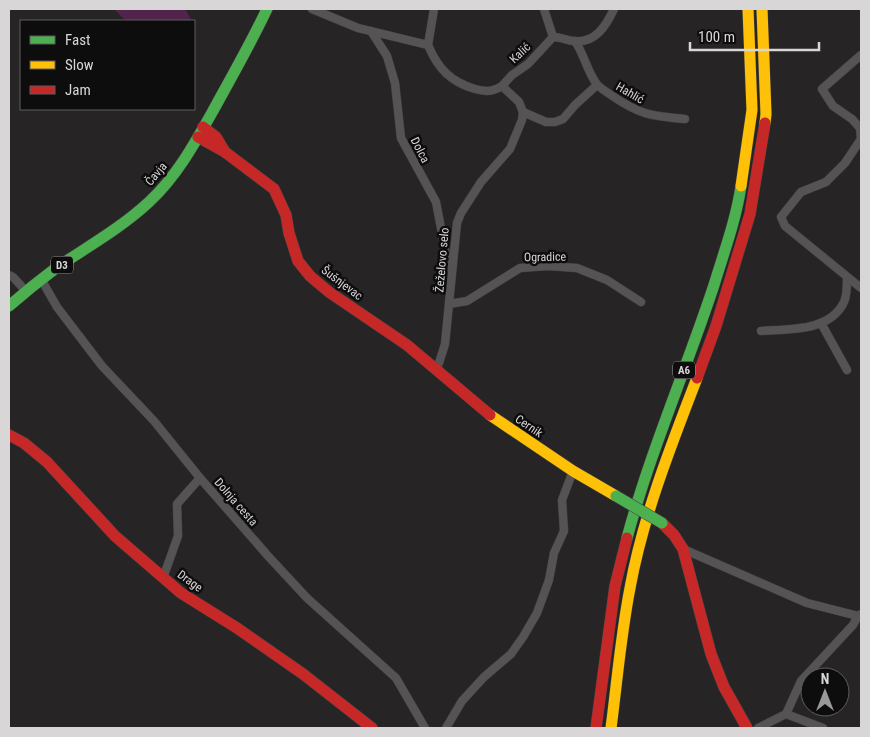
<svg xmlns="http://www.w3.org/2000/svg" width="870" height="737" viewBox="0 0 870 737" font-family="'Roboto Condensed',sans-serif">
<rect width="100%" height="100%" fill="#262425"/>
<polygon fill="#51254b" points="114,9 185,9 192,21 126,21"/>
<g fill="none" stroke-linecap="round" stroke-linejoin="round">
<defs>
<g id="street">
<path d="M312,9L358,28L428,45C438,69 451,82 475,89C486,92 492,92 502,86L519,102L523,112L522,120L510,149L481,182L461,213L457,223L445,344L439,363L435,369"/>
<polyline points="544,9 553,37"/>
<polyline points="371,31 387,56 395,83 401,138 436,202 449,270"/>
<path d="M575,41C584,54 587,71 596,83C599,88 607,92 611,95C640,115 651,116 685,119"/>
<polyline points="428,45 434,9"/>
<polyline points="861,55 822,89 833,106 852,119 860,128 861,139 845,163 826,182 801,192 781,217 785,226 861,288"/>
<path d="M502,86L512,75L528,64L553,37C560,37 566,40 573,41C595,44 606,26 614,9"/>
<polyline points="523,112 546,122 555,122 563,119 575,105 597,85"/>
<polyline points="9,275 13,277 25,290"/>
<polyline points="41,279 57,307 102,366 154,421 200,478 268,556 307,598 396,678 425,728"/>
<polyline points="449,304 467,301 520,268 548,266 577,268 607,280 641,302"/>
<polyline points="821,323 847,370"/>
<path d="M761,331C788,329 830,332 844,302C847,296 847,285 847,278"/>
<polyline points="683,549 807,603 858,616 861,614"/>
<polyline points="163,578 178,536 177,504 200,478"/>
<polyline points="786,714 823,728"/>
<polyline points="446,728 462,701 484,677 511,654 523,637 537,613 549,580 554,553 564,531 562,500 573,471"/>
<polyline points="758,728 786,714 801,681 853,625 858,616"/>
</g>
<g id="fast">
<path d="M9,306C24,293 40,280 56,268C87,247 121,228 149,202C177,176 195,143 214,109C232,76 251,43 267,9"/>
<path d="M627,538C650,452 686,370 714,285C724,252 736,220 741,186"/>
</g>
<g id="slow">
<polyline points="762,9 766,114 765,123"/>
<polyline points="741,186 752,110 748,9"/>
<polyline points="490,415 573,471 616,496"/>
<path d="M611,728C617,682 621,634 630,588C643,516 671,446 697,378"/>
</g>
<g id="jam">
<polyline points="203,127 216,137 225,152"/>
<polyline points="198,137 225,152 274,189 286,215 289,233 298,261 310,276 329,292 407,345 490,415"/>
<polyline points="697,378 716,326 750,214 765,123"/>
<polyline points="9,435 24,443 47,462 115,536 181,593 237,628 303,674 372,728"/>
<polyline points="662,523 674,535 683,549 711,654 724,687 747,728"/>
<polyline points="596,728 615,586 627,538"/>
</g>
</defs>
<use href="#street" stroke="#434142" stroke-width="9"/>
<use href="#fast" stroke="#434142" stroke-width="12"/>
<use href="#slow" stroke="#434142" stroke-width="12"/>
<use href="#jam" stroke="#434142" stroke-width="12"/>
<use href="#street" stroke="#555354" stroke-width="8"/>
<use href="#fast" stroke="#4caf50" stroke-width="11"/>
<use href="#slow" stroke="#ffc107" stroke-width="11"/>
<use href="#jam" stroke="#c62828" stroke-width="11"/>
<defs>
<polyline id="fast-bridge" points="616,496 662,523"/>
</defs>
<use href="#fast-bridge" stroke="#434142" stroke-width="12" stroke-linecap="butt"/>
<use href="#fast-bridge" stroke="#4caf50" stroke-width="11"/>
</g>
<g text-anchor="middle" stroke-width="5" stroke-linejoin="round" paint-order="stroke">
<g fill="#0e0d0e" stroke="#9c9a9b" stroke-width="1">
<rect x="51" y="256.5" width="22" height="17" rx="4"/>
<rect x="673" y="361.5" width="22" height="17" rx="4"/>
</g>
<g font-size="11" font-weight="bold" fill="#d9d6d8">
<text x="62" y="269">D3</text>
<text x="684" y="374">A6</text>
</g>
<g font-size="12" fill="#d9d6d8" stroke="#0e0d0e">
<text transform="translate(520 53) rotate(-43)" y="4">Kalić</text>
<text transform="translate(630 93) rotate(30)" y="4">Hahlić</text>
<text transform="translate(420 150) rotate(63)" y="4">Dolca</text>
<text transform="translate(156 174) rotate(-50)" y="4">Čavja</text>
<text transform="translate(545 257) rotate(-1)" y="4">Ogradice</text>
<text transform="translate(442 260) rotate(-85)" y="4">Žeželovo selo</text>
<text transform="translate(342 283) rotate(37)" y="4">Šušnjevac</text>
<text transform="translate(529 426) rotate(34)" y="4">Cernik</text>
<text transform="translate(236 502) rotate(49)" y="4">Dolnja cesta</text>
<text transform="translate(190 581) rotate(36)" y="4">Drage</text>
</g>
</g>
<rect width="870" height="737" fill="none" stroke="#d9d6d8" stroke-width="20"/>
<rect x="20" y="20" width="175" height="90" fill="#0e0d0e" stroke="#5f5d5f"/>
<rect x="30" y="36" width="25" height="8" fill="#4caf50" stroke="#5f5d5f"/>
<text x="65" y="45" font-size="15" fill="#d9d6d8">Fast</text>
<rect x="30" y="61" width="25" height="8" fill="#ffc107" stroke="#5f5d5f"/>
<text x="65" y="70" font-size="15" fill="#d9d6d8">Slow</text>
<rect x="30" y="86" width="25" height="8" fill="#c62828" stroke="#5f5d5f"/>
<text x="65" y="95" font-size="15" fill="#d9d6d8">Jam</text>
<g transform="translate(825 692)"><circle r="24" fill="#0e0d0e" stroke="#5f5d5f"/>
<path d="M0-4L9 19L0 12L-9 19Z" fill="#9a9899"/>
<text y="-8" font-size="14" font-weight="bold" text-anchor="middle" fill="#d9d6d8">N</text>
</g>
<path d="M690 42v8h129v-8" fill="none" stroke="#d9d6d8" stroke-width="2.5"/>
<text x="698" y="42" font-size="15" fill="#d9d6d8" stroke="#0e0d0e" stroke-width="4" paint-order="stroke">100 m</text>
</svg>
